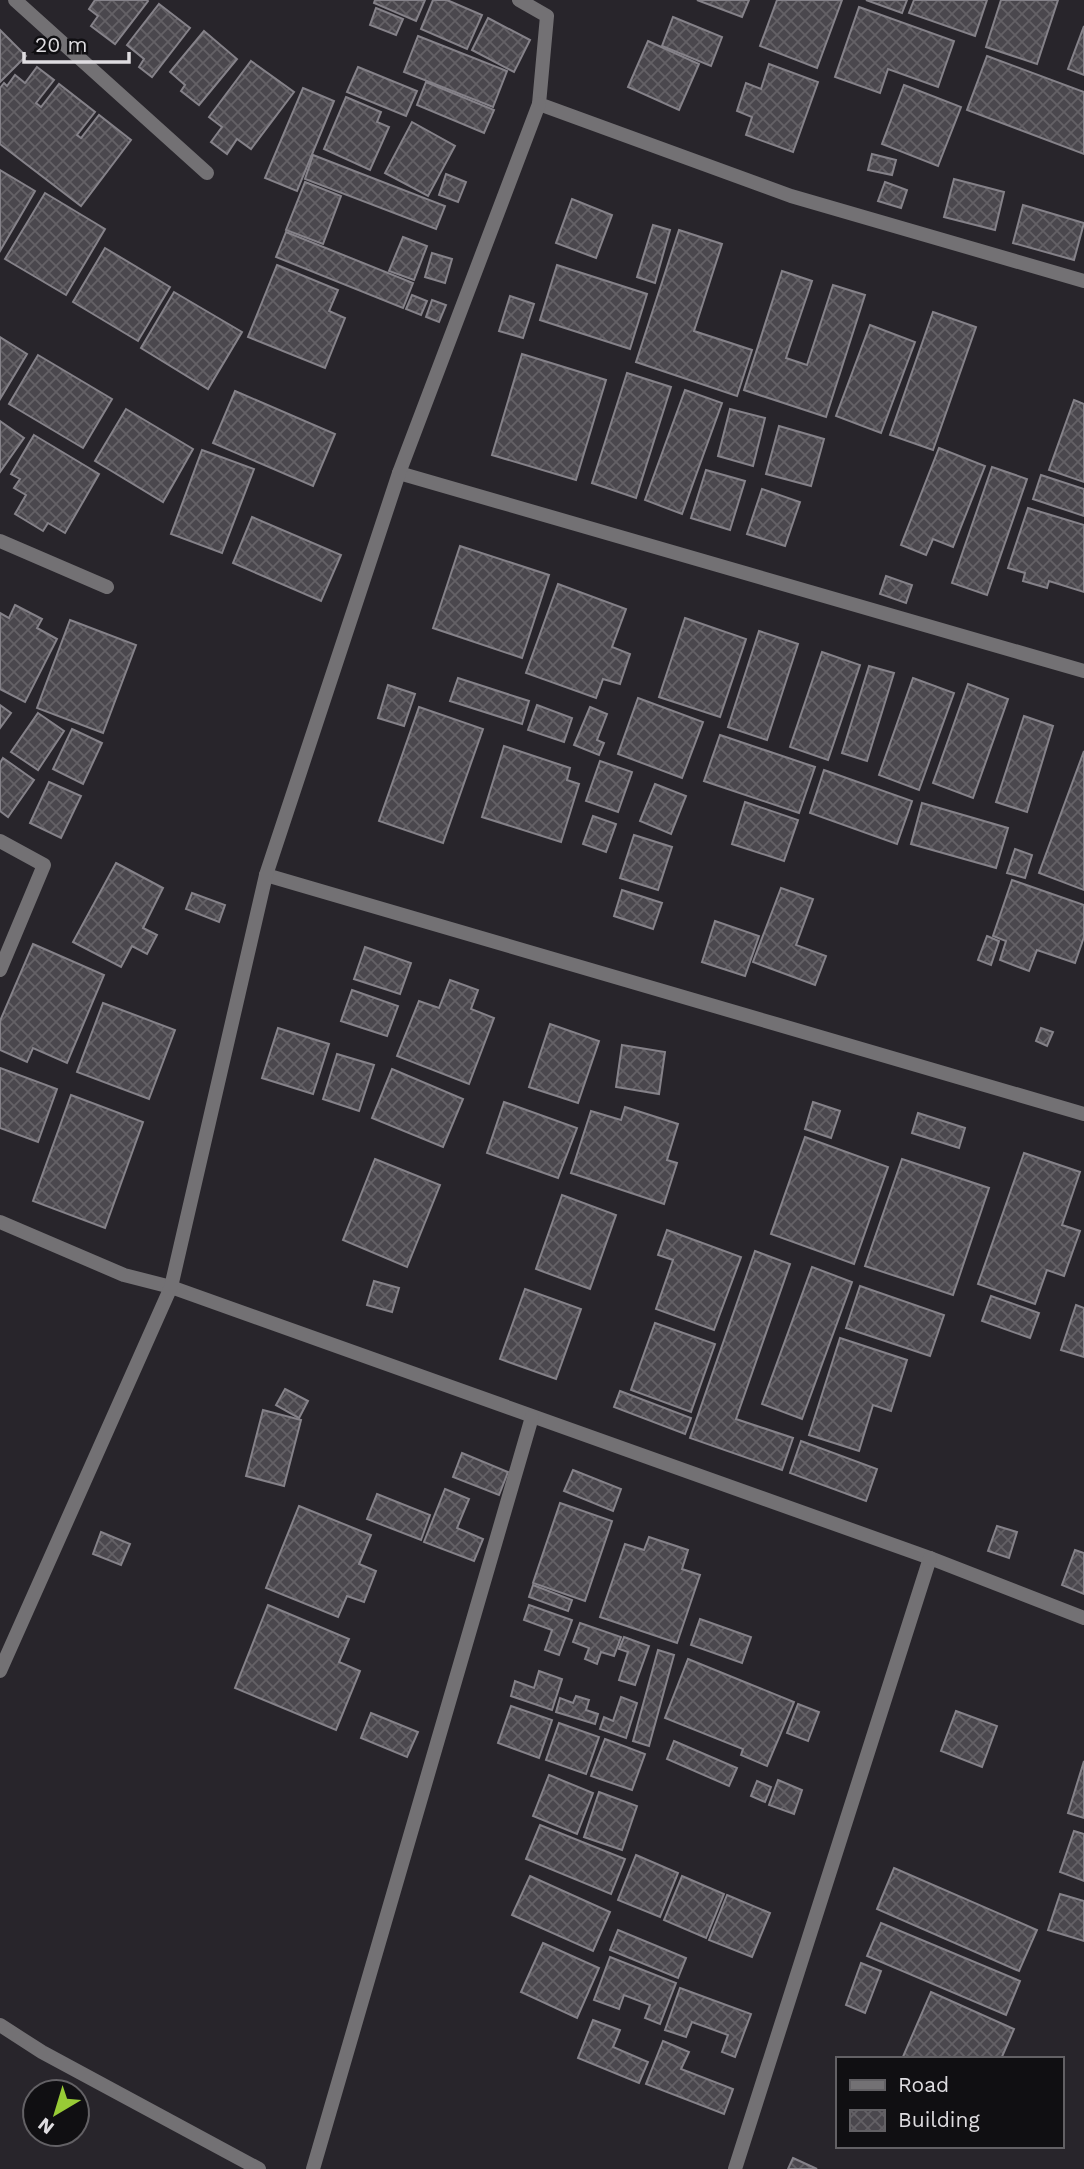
<svg xmlns="http://www.w3.org/2000/svg" width="1084" height="2169" viewBox="0 0 1084 2169" font-family="'Work Sans',sans-serif">
<defs>
<pattern id="building-cross-hatch" width="8" height="8" patternUnits="userSpaceOnUse" patternTransform="scale(1.75)"><rect width="8" height="8" fill="#4a474d"/><path d="M0 0l8 8M0 8l8-8" fill="none" stroke="#646166"/></pattern>
</defs>
<rect width="100%" height="100%" fill="#28252b"/>
<g fill="url(#building-cross-hatch)" stroke="#858289" stroke-width="2">
<polygon points="95,0 147,0 148,1 115,44 91,26 98,16 89,9"/>
<polygon points="375,0 425,0 416,21 374,3"/>
<polygon points="433,0 447,0 482,15 467,49 421,29"/>
<polygon points="697,0 749,0 742,17"/>
<polygon points="777,0 842,0 817,68 760,46"/>
<polygon points="866,0 907,0 902,13"/>
<polygon points="914,0 987,0 975,36 909,13"/>
<polygon points="1001,0 1058,0 1037,64 986,47"/>
<polygon points="159,4 190,28 152,77 139,67 144,59 127,45"/>
<polygon points="859,7 954,41 938,87 888,69 880,93 835,77"/>
<polygon points="376,8 403,19 396,35 370,25"/>
<polygon points="673,17 722,37 711,66 662,46"/>
<polygon points="488,18 530,40 514,72 472,50"/>
<polygon points="1084,26 1084,75 1068,69"/>
<polygon points="0,30 26,56 0,82"/>
<polygon points="204,31 237,59 199,105 181,91 185,85 170,72"/>
<polygon points="418,36 507,71 493,107 404,72"/>
<polygon points="648,41 699,64 679,110 628,87"/>
<polygon points="987,56 1084,92 1084,154 967,110"/>
<polygon points="251,61 294,92 251,149 237,139 227,154 211,142 222,127 209,117"/>
<polygon points="769,64 818,82 793,152 746,135 752,117 737,111 746,83 761,89"/>
<polygon points="37,67 54,80 36,103 41,107 59,84 95,112 77,135 81,138 99,115 131,140 81,206 0,144 0,88 4,83 7,86 15,75 25,83"/>
<polygon points="358,67 417,91 406,116 347,92"/>
<polygon points="426,82 494,110 484,133 417,105"/>
<polygon points="904,85 961,107 938,166 882,144"/>
<polygon points="303,88 334,101 297,191 265,178"/>
<polygon points="346,97 381,112 377,122 389,127 370,170 324,149"/>
<polygon points="412,122 455,146 428,196 385,173"/>
<polygon points="872,154 896,160 892,175 868,170"/>
<polygon points="313,155 445,206 436,229 305,179"/>
<polygon points="0,170 35,191 0,251"/>
<polygon points="446,174 466,182 458,202 439,195"/>
<polygon points="954,179 1004,192 995,230 944,217"/>
<polygon points="305,182 341,196 323,244 286,230"/>
<polygon points="885,182 907,190 901,208 878,201"/>
<polygon points="45,193 105,229 66,295 5,259"/>
<polygon points="572,199 612,215 596,258 556,243"/>
<polygon points="1023,205 1084,223 1074,260 1013,243"/>
<polygon points="653,225 670,230 655,283 637,277"/>
<polygon points="679,230 722,244 694,331 752,350 737,396 636,362"/>
<polygon points="286,232 413,283 403,308 276,257"/>
<polygon points="403,237 427,246 414,280 389,271"/>
<polygon points="105,248 170,287 138,341 73,302"/>
<polygon points="432,253 452,259 445,283 425,277"/>
<polygon points="277,265 338,290 329,311 345,318 325,368 248,337"/>
<polygon points="557,265 647,294 630,349 540,320"/>
<polygon points="782,271 812,281 786,358 807,365 833,285 865,295 826,417 744,390"/>
<polygon points="174,292 242,332 208,389 141,348"/>
<polygon points="412,295 427,301 421,315 406,309"/>
<polygon points="510,296 534,304 523,338 499,331"/>
<polygon points="432,300 446,305 439,322 426,317"/>
<polygon points="933,312 976,327 933,450 890,435"/>
<polygon points="870,325 915,342 881,433 836,416"/>
<polygon points="0,337 27,354 0,399"/>
<polygon points="522,354 606,380 576,480 492,455"/>
<polygon points="38,355 112,399 83,448 9,404"/>
<polygon points="627,373 671,387 636,498 592,483"/>
<polygon points="685,390 722,403 682,514 645,500"/>
<polygon points="235,391 335,434 313,486 213,443"/>
<polygon points="1074,400 1084,404 1084,482 1049,470"/>
<polygon points="126,409 193,449 163,502 95,461"/>
<polygon points="730,409 765,418 753,466 718,456"/>
<polygon points="0,421 24,438 0,472"/>
<polygon points="779,426 824,439 811,486 766,474"/>
<polygon points="34,435 99,474 65,533 48,523 43,531 15,514 26,495 14,488 20,479 11,474"/>
<polygon points="939,448 985,466 953,547 933,539 926,555 901,545"/>
<polygon points="202,450 254,469 222,553 171,534"/>
<polygon points="992,467 1027,479 987,595 952,583"/>
<polygon points="706,470 745,481 730,530 691,518"/>
<polygon points="1041,475 1084,489 1084,516 1033,499"/>
<polygon points="762,489 800,502 785,546 747,534"/>
<polygon points="1028,508 1084,525 1084,592 1049,581 1047,588 1023,581 1025,573 1008,568"/>
<polygon points="252,517 341,555 321,601 233,563"/>
<polygon points="460,546 549,575 522,658 433,628"/>
<polygon points="886,576 912,585 906,603 880,594"/>
<polygon points="558,584 626,609 612,647 630,654 620,684 603,679 596,698 526,673"/>
<polygon points="15,605 42,619 37,628 57,639 25,702 0,689 0,613 9,618"/>
<polygon points="685,618 746,639 720,717 659,697"/>
<polygon points="70,620 136,645 103,733 37,708"/>
<polygon points="759,631 798,644 767,740 728,727"/>
<polygon points="822,652 860,665 828,760 790,747"/>
<polygon points="869,666 894,673 867,761 842,753"/>
<polygon points="458,678 529,701 522,724 450,701"/>
<polygon points="913,678 954,693 919,790 879,775"/>
<polygon points="968,684 1008,699 973,798 933,783"/>
<polygon points="388,685 415,694 404,726 378,718"/>
<polygon points="638,698 703,722 682,778 618,754"/>
<polygon points="0,705 11,713 0,728"/>
<polygon points="537,705 572,718 564,742 528,730"/>
<polygon points="419,707 483,729 443,843 379,821"/>
<polygon points="590,707 607,714 597,740 604,743 599,755 574,745"/>
<polygon points="38,713 64,731 38,770 11,752"/>
<polygon points="1024,716 1053,726 1027,812 996,802"/>
<polygon points="72,729 102,743 83,784 53,769"/>
<polygon points="720,735 815,767 799,813 704,781"/>
<polygon points="504,746 570,768 567,780 579,784 561,842 482,817"/>
<polygon points="1084,751 1084,890 1039,873"/>
<polygon points="3,758 34,780 8,817 0,811 0,763"/>
<polygon points="600,761 632,772 618,812 586,801"/>
<polygon points="824,770 912,801 897,844 810,813"/>
<polygon points="49,782 81,796 61,838 30,823"/>
<polygon points="655,784 686,796 671,834 640,821"/>
<polygon points="745,802 798,820 784,861 732,844"/>
<polygon points="922,803 1008,828 996,868 911,844"/>
<polygon points="593,816 616,824 606,852 583,844"/>
<polygon points="634,835 672,847 658,890 620,878"/>
<polygon points="1015,849 1032,855 1025,878 1007,873"/>
<polygon points="116,863 163,888 143,928 157,935 147,954 132,946 121,967 73,942"/>
<polygon points="1012,880 1084,905 1084,937 1075,963 1037,950 1029,971 1000,960 1006,941 993,936"/>
<polygon points="781,888 813,899 796,945 826,956 815,985 753,962"/>
<polygon points="622,890 662,903 653,929 614,916"/>
<polygon points="192,893 225,905 219,922 186,909"/>
<polygon points="715,921 759,936 745,976 702,962"/>
<polygon points="987,936 999,941 991,965 978,960"/>
<polygon points="33,944 104,975 67,1063 33,1048 27,1062 0,1050 0,1021"/>
<polygon points="365,947 411,963 400,994 354,979"/>
<polygon points="450,980 478,990 471,1009 494,1018 469,1084 397,1056 419,1001 439,1008"/>
<polygon points="352,990 398,1006 387,1036 341,1021"/>
<polygon points="103,1003 175,1030 149,1099 77,1072"/>
<polygon points="550,1024 599,1041 578,1103 529,1087"/>
<polygon points="278,1028 329,1044 313,1094 262,1078"/>
<polygon points="1041,1028 1053,1032 1047,1046 1036,1041"/>
<polygon points="622,1045 665,1052 659,1094 616,1087"/>
<polygon points="337,1054 374,1065 359,1111 323,1099"/>
<polygon points="0,1068 57,1089 38,1142 0,1128"/>
<polygon points="392,1069 463,1099 443,1147 372,1118"/>
<polygon points="71,1095 143,1122 105,1228 33,1201"/>
<polygon points="504,1102 577,1128 558,1178 487,1153"/>
<polygon points="813,1102 840,1111 831,1138 805,1129"/>
<polygon points="625,1107 678,1124 667,1160 677,1163 664,1204 571,1173 591,1111 621,1120"/>
<polygon points="918,1113 965,1128 959,1148 912,1133"/>
<polygon points="805,1137 888,1167 854,1264 771,1234"/>
<polygon points="1024,1153 1080,1172 1062,1225 1080,1231 1064,1276 1047,1270 1035,1304 978,1284"/>
<polygon points="375,1159 440,1185 407,1267 343,1240"/>
<polygon points="902,1159 989,1188 953,1295 865,1266"/>
<polygon points="562,1195 616,1215 590,1289 536,1269"/>
<polygon points="667,1230 741,1257 714,1330 656,1309 673,1260 658,1255"/>
<polygon points="755,1251 790,1264 736,1419 793,1438 782,1470 690,1438"/>
<polygon points="812,1267 852,1282 802,1419 762,1404"/>
<polygon points="374,1281 399,1288 392,1312 367,1305"/>
<polygon points="860,1286 944,1315 930,1356 846,1328"/>
<polygon points="525,1289 581,1309 556,1379 500,1359"/>
<polygon points="991,1296 1039,1313 1030,1338 982,1321"/>
<polygon points="1076,1305 1084,1308 1084,1357 1061,1350"/>
<polygon points="655,1323 715,1344 691,1412 631,1390"/>
<polygon points="840,1338 907,1360 891,1411 873,1405 859,1451 809,1435"/>
<polygon points="285,1389 308,1401 299,1418 276,1405"/>
<polygon points="620,1391 691,1418 685,1434 614,1407"/>
<polygon points="263,1410 301,1420 284,1486 246,1476"/>
<polygon points="801,1441 877,1469 866,1501 790,1473"/>
<polygon points="462,1453 508,1472 499,1495 453,1477"/>
<polygon points="573,1470 621,1489 613,1511 564,1491"/>
<polygon points="445,1489 469,1499 457,1528 483,1539 474,1561 424,1542"/>
<polygon points="377,1494 430,1515 421,1540 367,1519"/>
<polygon points="560,1503 612,1521 585,1601 533,1583"/>
<polygon points="299,1506 371,1535 359,1564 376,1571 364,1602 347,1596 338,1617 266,1588"/>
<polygon points="997,1526 1017,1532 1009,1558 988,1551"/>
<polygon points="101,1532 130,1544 121,1565 93,1554"/>
<polygon points="649,1537 688,1550 682,1569 700,1575 677,1643 600,1617 625,1544 644,1550"/>
<polygon points="1075,1550 1084,1553 1084,1594 1062,1585"/>
<polygon points="533,1585 572,1600 568,1611 529,1597"/>
<polygon points="268,1605 349,1639 339,1662 360,1671 336,1730 235,1688"/>
<polygon points="529,1605 572,1620 559,1655 545,1650 552,1630 524,1620"/>
<polygon points="700,1619 751,1637 742,1663 691,1645"/>
<polygon points="580,1623 621,1637 614,1656 601,1652 597,1664 585,1659 589,1648 573,1642"/>
<polygon points="624,1637 649,1646 635,1685 619,1680 628,1652 619,1649"/>
<polygon points="658,1650 674,1655 649,1746 633,1741"/>
<polygon points="688,1659 794,1702 767,1766 741,1755 743,1749 665,1718"/>
<polygon points="539,1671 562,1679 552,1710 511,1696 515,1681 534,1688"/>
<polygon points="576,1696 589,1700 586,1710 598,1714 595,1724 556,1712 560,1698 573,1703"/>
<polygon points="621,1697 637,1703 626,1738 600,1729 604,1717 613,1721"/>
<polygon points="798,1704 819,1712 808,1741 787,1733"/>
<polygon points="511,1706 552,1720 539,1758 498,1743"/>
<polygon points="956,1711 997,1726 982,1767 941,1751"/>
<polygon points="371,1713 418,1732 407,1757 361,1738"/>
<polygon points="559,1723 599,1737 586,1774 546,1760"/>
<polygon points="605,1739 645,1754 632,1790 591,1776"/>
<polygon points="674,1741 737,1768 729,1786 667,1759"/>
<polygon points="1084,1761 1084,1818 1068,1813"/>
<polygon points="549,1775 593,1793 577,1834 533,1816"/>
<polygon points="778,1780 802,1790 794,1814 769,1805"/>
<polygon points="757,1781 771,1787 765,1802 751,1796"/>
<polygon points="599,1792 637,1806 622,1850 584,1837"/>
<polygon points="540,1825 625,1859 611,1894 526,1859"/>
<polygon points="1074,1831 1084,1834 1084,1881 1060,1872"/>
<polygon points="636,1855 678,1873 660,1917 618,1900"/>
<polygon points="894,1868 1037,1930 1019,1971 877,1909"/>
<polygon points="530,1876 610,1912 593,1951 512,1915"/>
<polygon points="682,1876 724,1894 706,1938 664,1920"/>
<polygon points="1060,1894 1084,1901 1084,1941 1048,1930"/>
<polygon points="727,1895 770,1913 752,1957 709,1940"/>
<polygon points="881,1923 1020,1981 1006,2015 867,1956"/>
<polygon points="618,1930 686,1958 678,1978 610,1950"/>
<polygon points="543,1943 599,1968 577,2018 521,1992"/>
<polygon points="610,1957 676,1983 660,2024 645,2018 650,2005 624,1995 619,2009 594,2000"/>
<polygon points="861,1963 881,1971 865,2013 846,2005"/>
<polygon points="680,1988 751,2014 735,2057 722,2052 728,2035 692,2022 686,2037 665,2030"/>
<polygon points="931,1992 1014,2029 1001,2059 902,2059"/>
<polygon points="593,2020 620,2030 613,2047 648,2062 639,2083 578,2058"/>
<polygon points="663,2041 689,2052 681,2069 733,2089 724,2114 646,2084"/>
<polygon points="793,2158 817,2169 788,2169"/>
</g>
<g fill="none" stroke-linecap="round" stroke-linejoin="round">
<g stroke="#737174" stroke-width="14">
<polyline points="15,0 207,173"/>
<polyline points="519,0 547,16 539,104 791,196 1084,281"/>
<polyline points="399,473 1084,671"/>
<polyline points="0,541 107,587"/>
<polyline points="0,841 44,865 0,970"/>
<polyline points="266,875 1084,1114"/>
<polyline points="0,1222 124,1275 171,1287 930,1558 1084,1618"/>
<polyline points="0,1671 171,1287 266,875 399,473 539,104"/>
<polyline points="0,2025 42,2052 259,2169"/>
<polyline points="313,2169 532,1417"/>
<polyline points="735,2169 930,1558"/>
</g>
</g>
<rect x="836" y="2057" width="228" height="91" fill="#100f12" stroke="#636165" stroke-width="2"/>
<rect x="850" y="2080" width="35" height="10" fill="#737174" stroke="#636165" stroke-width="2"/>
<text x="898" y="2092" font-size="21" fill="#dfdde1">Road</text>
<rect x="850" y="2110" width="35" height="21" fill="url(#building-cross-hatch)" stroke="#636165" stroke-width="2"/>
<text x="898" y="2127" font-size="21" fill="#dfdde1">Building</text>
<g transform="translate(56 2113) rotate(218)"><circle r="33" fill="#100f12" stroke="#636165" stroke-width="2"/>
<path d="M0-5L12 26L0 18L-12 26Z" fill="#98cb36"/>
<text y="-10" font-size="19" font-weight="bold" text-anchor="middle" fill="#dfdde1">N</text>
</g>
<path d="M24 52v10h105v-10" fill="none" stroke="#dfdde1" stroke-width="3.5"/>
<text x="35" y="52" font-size="21" fill="#dfdde1" stroke="#100f12" stroke-width="5" paint-order="stroke">20 m</text>
</svg>
